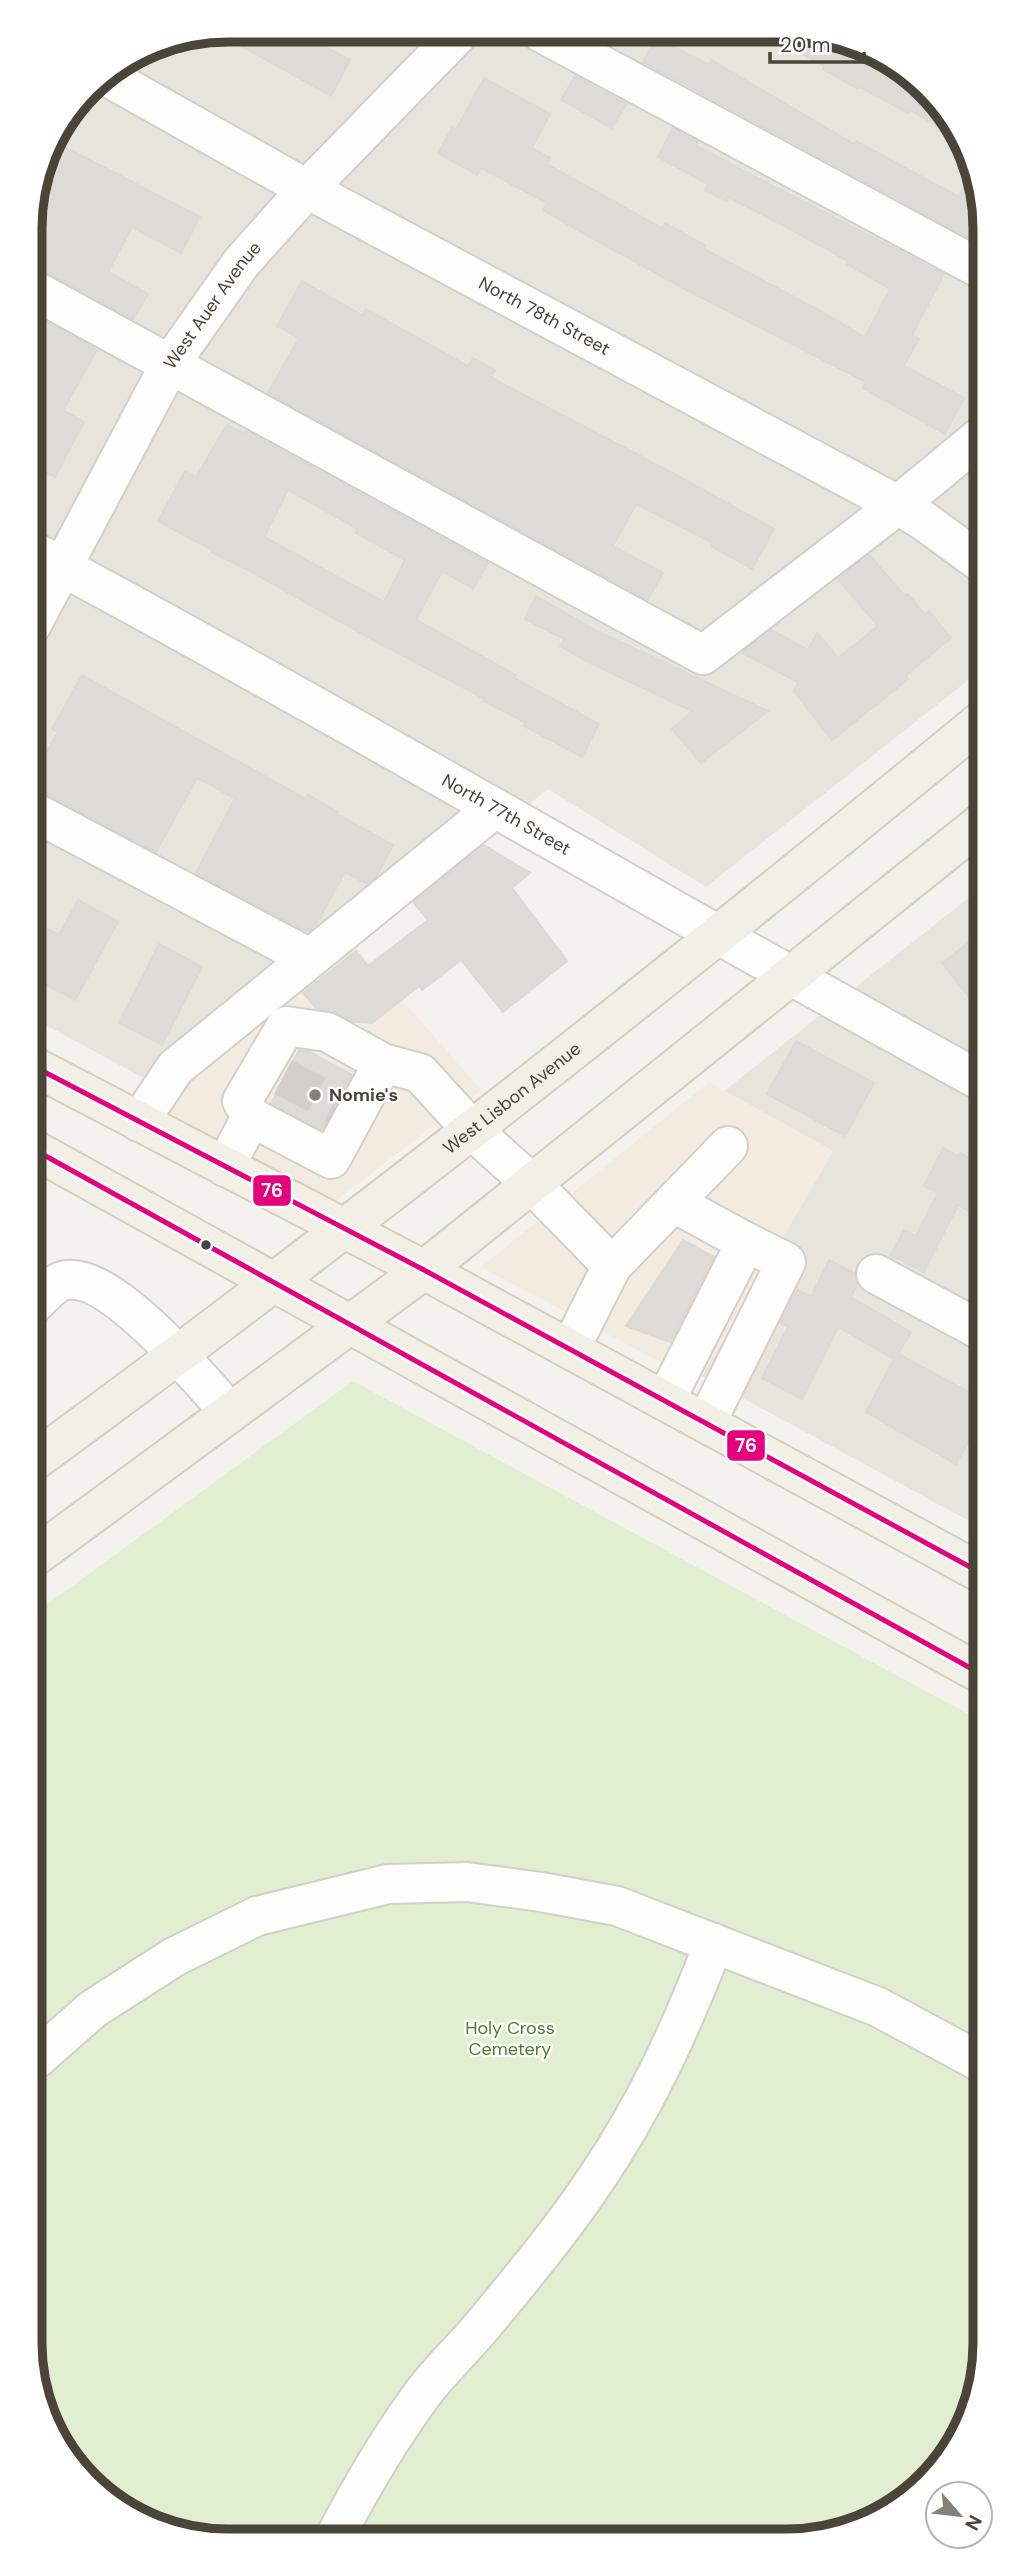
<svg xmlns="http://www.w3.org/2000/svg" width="1015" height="2571" viewBox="0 0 1015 2571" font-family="'DM Sans',sans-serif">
<rect width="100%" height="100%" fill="#f4f2ee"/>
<g fill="#e7e4dc">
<polygon points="228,30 825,33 927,88 979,177 980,671 706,887 548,789 355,946 169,1092 33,1018 30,215 50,140 97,79 153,45"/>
<polygon points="981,888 982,1528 702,1376 833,1151 724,1091"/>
</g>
<g fill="#f3ebdf">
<polygon points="355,946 481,1090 330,1205 152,1105"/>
<polygon points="709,1082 833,1151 698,1382 481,1267"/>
</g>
<polygon fill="#e1eecf" points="353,1381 983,1722 985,2355 944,2464 897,2508 838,2535 190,2538 88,2483 36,2394 34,1614"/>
<g fill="#dedbd6" stroke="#dcd9d4" stroke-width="2" fill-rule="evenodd">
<polygon points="228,30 293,30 350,60 331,96 216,32"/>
<polygon points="766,33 825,33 927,88 955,137 910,110 908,113 860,87 858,89 823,69 824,66"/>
<polygon points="656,38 709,65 711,60 854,144 856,141 959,197 973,168 979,177 979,243 643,62"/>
<polygon points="575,76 626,104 612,128 561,100"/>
<polygon points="484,78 550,114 532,148 550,158 547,164 662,228 665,223 705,245 704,249 817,309 865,337 890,289 847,264 848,261 779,223 728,197 727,201 705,190 708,184 658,157 673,128 698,142 696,146 944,274 912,335 919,339 904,366 964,398 945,434 863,388 866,382 683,288 579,231 543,210 547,203 481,168 477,175 438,153 452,128 456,130"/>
<polygon points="61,145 200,217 181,253 132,227 108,272 148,294 133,319 40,269 30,266 30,237 54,196 39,188"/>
<polygon points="302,281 362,315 366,309 468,366 473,358 495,370 491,376 503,384 669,471 774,529 752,569 711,546 713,543 636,504 613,546 663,573 648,600 268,393 299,338 277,326"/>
<polygon points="38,317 97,350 63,410 84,422 55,477 31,464 31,332"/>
<path d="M227,425L244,434L246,431L488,563L473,589L442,571L416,620L516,675L514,678L599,724L582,757L524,726L526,723L484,701L485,699L366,636L248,570L211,552L212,550L158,521L185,471L196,477ZM288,490L358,529L356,533L405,560L384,602L264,537Z"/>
<polygon points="869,555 905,596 908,594 925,615 929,611 951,638 906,675 908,679 832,740 794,691 798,682 742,653 771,630 808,650 817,633 838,658 878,626 838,579"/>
<polygon points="536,596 595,630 768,711 701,763 672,729 692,711 588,662 560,646 564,639 525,619"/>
<polygon points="82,675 306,799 308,795 338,812 337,814 393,845 376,877 367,884 345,872 315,926 308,932 196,873 235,798 197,778 156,852 42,792 32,789 32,778 58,732 52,729"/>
<polygon points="484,845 530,873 512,888 567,961 503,1012 461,960 422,990 419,986 372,1023 353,1022 337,1013 316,1008 303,993 356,951 368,966 428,920 413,902"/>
<polygon points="78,900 118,922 75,1000 32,977 32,921 59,935"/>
<polygon points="981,933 981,1012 942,963"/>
<polygon points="159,944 202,967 162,1045 119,1023"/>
<polygon points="796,1041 874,1083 845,1136 767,1094"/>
<polygon points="299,1050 308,1051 352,1075 322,1130 271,1103"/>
<polygon points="943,1148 958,1156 960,1153 980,1164 982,1218 958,1205 924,1272 891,1255 904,1230 916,1236 938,1193 924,1186"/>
<polygon points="683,1240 714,1257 670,1342 626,1326"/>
<polygon points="829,1260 854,1273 857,1284 851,1297 911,1332 898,1354 982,1399 982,1417 956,1464 866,1412 894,1359 838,1327 802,1399 762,1378 788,1327 780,1323 797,1290 811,1297"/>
</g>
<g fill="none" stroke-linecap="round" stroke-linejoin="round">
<polyline stroke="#d2cfca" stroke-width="38" stroke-dasharray="38 19" stroke-linecap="butt" points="283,1077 348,1111"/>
<defs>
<g id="minor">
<polyline points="540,32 979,268"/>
<path id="s1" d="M104,75L307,189L898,505L924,521L980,562"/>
<polyline points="30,288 703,655 898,505 979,438"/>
<path id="s2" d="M31,550C351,721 663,908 981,1081"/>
<path id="s3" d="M31,626L170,364L241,263L307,189L461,31"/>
<polyline points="32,811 310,958"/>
<polyline points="383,1063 331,1159 251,1117 242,1101 286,1026 327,1032 383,1063 420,1073 472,1130 532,1184 612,1266 728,1146"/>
<polyline points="139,1122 175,1068 495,808"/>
<polyline points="225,1167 251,1117"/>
<polyline points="876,1274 982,1331"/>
<path d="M33,1305C42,1297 54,1281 67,1280C113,1274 201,1380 230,1413"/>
<polyline points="570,1349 612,1266"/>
<polyline points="665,1401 746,1242 674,1203"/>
<polyline points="706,1423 786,1262 746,1242"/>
<polyline points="35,2060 93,2009 174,1957 257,1916 388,1884 467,1882 541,1892 617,1906 878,2007 984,2064"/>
<path d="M335,2537C361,2487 390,2438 423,2393C441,2369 464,2348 483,2325C522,2278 562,2230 596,2179C647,2104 682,2026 714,1943"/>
</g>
<g id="major">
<polyline points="33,1066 424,1270 983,1574"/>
<polyline points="33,1149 983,1675"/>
<path id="s4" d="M34,1461C357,1225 671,976 980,722"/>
<polyline points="34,1557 424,1270 980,824"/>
</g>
</defs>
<use href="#minor" stroke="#d2d0cb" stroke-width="42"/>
<use href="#major" stroke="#d6cebb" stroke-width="42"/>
<use href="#minor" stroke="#fdfdfc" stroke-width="38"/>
<use href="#major" stroke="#f2efe6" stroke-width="38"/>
<defs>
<g id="bus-1">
<polyline points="33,1066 424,1270 983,1574"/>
<polyline points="33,1149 983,1675"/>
</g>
</defs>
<use href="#bus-1" stroke="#fff" stroke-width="10"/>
<use href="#bus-1" stroke="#e5007d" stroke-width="5"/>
</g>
<circle fill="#868178" stroke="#fff" stroke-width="2.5" cx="315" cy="1095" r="7"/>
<circle fill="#4b4439" stroke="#fff" stroke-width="2.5" cx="206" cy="1245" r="6"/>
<g text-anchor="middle" stroke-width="5" stroke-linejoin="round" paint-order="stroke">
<g font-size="18" fill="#4b4439" stroke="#fff">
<text dy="6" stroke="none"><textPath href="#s3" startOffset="369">West Auer Avenue</textPath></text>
<text dy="6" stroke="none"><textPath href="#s1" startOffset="502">North 78th Street</textPath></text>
<text dy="6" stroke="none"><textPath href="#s2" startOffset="544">North 77th Street</textPath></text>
<text dy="6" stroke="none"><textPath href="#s4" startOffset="600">West Lisbon Avenue</textPath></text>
</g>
<g font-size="18" font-weight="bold" fill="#4b4439" stroke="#fff" text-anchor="start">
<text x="329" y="1101">Nomie's</text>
</g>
<g font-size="18" fill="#4a7f2a" stroke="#fff">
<text x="510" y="2034">Holy Cross<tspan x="510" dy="21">Cemetery</tspan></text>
</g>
</g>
<path d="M0 0H1015V2571H0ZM228 42H787A186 186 0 0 1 973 228V2343A186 186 0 0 1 787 2529H228A186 186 0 0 1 42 2343V228A186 186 0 0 1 228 42Z" fill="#fff" fill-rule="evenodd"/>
<path fill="none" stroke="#4b4439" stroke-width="9" d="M228 42H787A186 186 0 0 1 973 228V2343A186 186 0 0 1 787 2529H228A186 186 0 0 1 42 2343V228A186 186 0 0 1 228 42Z"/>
<g stroke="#fff" stroke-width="2.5">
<rect x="252" y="1174" width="40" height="33" rx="7" fill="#e5007d"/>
<rect x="726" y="1429" width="40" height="33" rx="7" fill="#e5007d"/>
</g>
<g font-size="19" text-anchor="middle" font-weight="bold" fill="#fff">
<text x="272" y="1197">76</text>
<text x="746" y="1452">76</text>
</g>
<g transform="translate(959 2515) rotate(118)"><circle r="33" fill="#ffffff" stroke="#b7b4b0" stroke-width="2"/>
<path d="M0-5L12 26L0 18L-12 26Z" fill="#868178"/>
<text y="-10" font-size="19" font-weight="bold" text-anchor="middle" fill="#4b4439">N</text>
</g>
<path d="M770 52v10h94v-10" fill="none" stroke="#4b4439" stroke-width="3.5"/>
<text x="780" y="52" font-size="21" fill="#4b4439" stroke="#ffffff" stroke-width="5" paint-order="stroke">20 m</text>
</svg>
